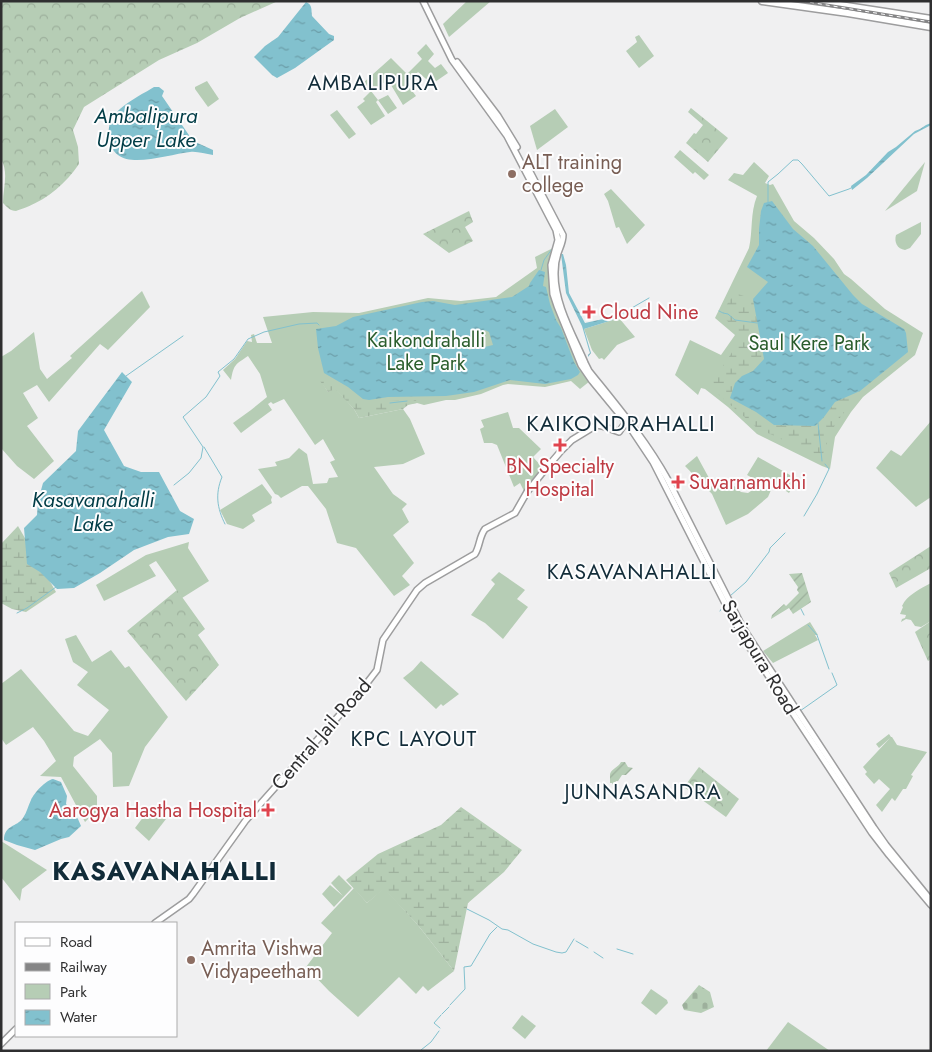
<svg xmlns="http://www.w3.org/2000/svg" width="932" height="1052" viewBox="0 0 932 1052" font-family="Jost,sans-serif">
<defs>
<pattern id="forest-crowns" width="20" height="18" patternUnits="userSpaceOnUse" patternTransform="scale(1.25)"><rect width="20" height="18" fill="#b6cdb5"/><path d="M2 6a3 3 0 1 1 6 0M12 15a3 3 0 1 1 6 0" fill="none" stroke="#9db09c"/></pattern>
<pattern id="wetland-marsh" width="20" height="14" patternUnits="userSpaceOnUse" patternTransform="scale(1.25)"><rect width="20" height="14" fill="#b6cdb5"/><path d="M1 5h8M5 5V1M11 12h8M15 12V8" fill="none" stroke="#9db09c"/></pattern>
<pattern id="cemetery-stones" width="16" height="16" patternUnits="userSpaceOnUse" patternTransform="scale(1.25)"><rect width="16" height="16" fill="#b6cdb5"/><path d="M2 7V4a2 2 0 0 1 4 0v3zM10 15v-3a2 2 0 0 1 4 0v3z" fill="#9db09c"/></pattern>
<pattern id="garden-furrows" width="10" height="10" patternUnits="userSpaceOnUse" patternTransform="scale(1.25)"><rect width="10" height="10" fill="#b6cdb5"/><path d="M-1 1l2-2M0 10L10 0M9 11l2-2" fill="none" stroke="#9db09c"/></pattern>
<pattern id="water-ripples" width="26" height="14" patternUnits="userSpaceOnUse" patternTransform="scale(1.25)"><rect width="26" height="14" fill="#82c1ce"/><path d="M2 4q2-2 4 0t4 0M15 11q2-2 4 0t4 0" fill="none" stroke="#6b9da8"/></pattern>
</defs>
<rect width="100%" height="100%" fill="#f0f0f1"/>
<g fill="#b6cdb5">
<polygon points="467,1 491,1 449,37 443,24"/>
<polygon points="639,35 654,56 639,68 626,51 637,42 635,37"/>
<polygon points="426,44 434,54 428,61 435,68 441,64 448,73 432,84 418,72 407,84 416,96 403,105 388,80 371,91 378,100 388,95 397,108 388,114 378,100 376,102 385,116 371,125 357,107 365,101 363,99 371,91 363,83 391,58 407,74 422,59 417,53"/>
<polygon points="207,81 219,99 208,107 195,89 195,87"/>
<polygon points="555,109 568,127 537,150 530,126"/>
<polygon points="337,110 356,134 349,139 330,115"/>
<polygon points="680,150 709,175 704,180 695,172 693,174 674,157"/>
<path d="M754,162L769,176L765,183L770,185L773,184L794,221L814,238L834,259L844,274L851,279L885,309L923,333L915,355L863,397L851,412L835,437L830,469L822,466L757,434L728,407L705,389L701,388L698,395L675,375L690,340L721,355L735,335L715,318L749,248C753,231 750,213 757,196L728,180L734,173L743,175Z"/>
<polygon points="925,162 917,191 885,211"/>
<polygon points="611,189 645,225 627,244 619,227 616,228 608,201 604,194"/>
<path d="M921,222V234L910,248L905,250C897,249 894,242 896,235Z"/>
<path d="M553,248L549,264V289L554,306L590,381L580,389L571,381L545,387L508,384L503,385L481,394L455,400H446L424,405L417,403L371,409L351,396L321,381L328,392L335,388L354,409L359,418L403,409L410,419L425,454L403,464L374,467L393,494L407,504L402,509L409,522L393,535L414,563L402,576L410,585L394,596L356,548L337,543L326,509L308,486H302L281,498L278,495L275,494L258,469L277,466L275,462L289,458L299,448L307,454L313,484L327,483L329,478L338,477L330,462L335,460L323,439L315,445L284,399L273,404L271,402L268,404L272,410L241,433L233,423L251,410L267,397L260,374L248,356C235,365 234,364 231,380L223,370L235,359L247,341L252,342L251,335L254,334L257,343H272L263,317L313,312L359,313L428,298L461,301L496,297L537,268L535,257Z"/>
<polygon points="142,291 150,307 108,350 100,344 49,402 37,385 23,393 38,418 27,426 54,461 34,479 17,466 1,448 1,357 11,351 34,332 40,369 47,379 72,358 70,356"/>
<polygon points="619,318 635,337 617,345 604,360 602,358 599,359 592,350 584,329"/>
<polygon points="508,412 513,428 519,428 541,449 533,457 542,467 524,491 520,483 514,487 497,445 492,443 484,443 480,429 484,427 481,420"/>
<polygon points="931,421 931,497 916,507 876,468 891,450 901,456"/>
<polygon points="697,456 709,478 716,486 725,478 741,492 748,493 757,487 756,480 747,475 758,457 797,479 789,493 774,483 768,497 748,514 726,525 712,494 685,466"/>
<polygon points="262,484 272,497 271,500 272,503 252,515 255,521 243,529 227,524 220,510"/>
<polygon points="189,542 188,548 209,581 182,598 156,561 149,565 156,576 104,601 96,585 146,555"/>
<polygon points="499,572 525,590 517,599 528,607 503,639 485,623 471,615 495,584 491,580"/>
<path d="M931,583V621L921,627L915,626L911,620L906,619L901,622L902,619L905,618L906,615L900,614L903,607L902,606C907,595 920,589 931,583Z"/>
<polygon points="810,622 818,635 815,635 818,640 773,663 763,651"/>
<polygon points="76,635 92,662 111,650 125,668 129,666 168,717 145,747 129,786 113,787 112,753 100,739 74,757 73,766 97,796 97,818 95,821 90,817 85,822 61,777 40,776 56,761 44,741 33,727 6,745 1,738 1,684 21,669 74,731 88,736 109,710 77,685 88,672 73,662 65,639"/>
<polygon points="421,661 459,694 443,706 441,704 436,709 403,678 413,670"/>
<polygon points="889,734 891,737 892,737 897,745 927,752 911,775 913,776 906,789 903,789 895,801 892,798 882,812 876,805 890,789 879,779 874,784 865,774 867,772 863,767 890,738 879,748 876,744"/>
<polygon points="150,808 166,819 149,841 135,828"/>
<polygon points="1,841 47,870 22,889 20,901 1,877"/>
<polygon points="339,875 352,888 334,907 322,894 330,885 343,896 331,883"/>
<polygon points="354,888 367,903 384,888 417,924 454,971 428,991 423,986 416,994 399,977 358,1017 329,991 306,967 332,933 321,923"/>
<polygon points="651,989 667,1000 668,1003 656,1015 641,1003"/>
<polygon points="522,1015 536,1026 525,1039 512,1028"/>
<polygon points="788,1022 830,1051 766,1051"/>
</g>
<g fill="url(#forest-crowns)">
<path d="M1,1H278L240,18L197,43L159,60L84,107L73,130L78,147L79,164C66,183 49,198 27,207C24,208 19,210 16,211C10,211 7,207 3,203C3,187 9,173 1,159Z"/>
<polygon points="691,108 728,138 708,162 686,143 694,133 696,134 703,125 688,112"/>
<polygon points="469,211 473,222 465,227 473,241 449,253 423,234"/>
<polygon points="931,546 931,568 896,588 889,573"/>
<polygon points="177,590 205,629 198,635 219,665 186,701 127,631"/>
<polygon points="931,621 931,659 928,661 915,632"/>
<polygon points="699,767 739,799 726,817 684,787"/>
</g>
<g fill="url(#wetland-marsh)">
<path d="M735,293L753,299L764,359L753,371L742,376L756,412L774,425L824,417L835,402L860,391C850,406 838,418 830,434C827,441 826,453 819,458L794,445L757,428L711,388V385L712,382L741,339L740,333L723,317C723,309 730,299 735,293Z"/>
<polygon points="328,378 346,388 362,402 416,400 417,403 408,405 403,409 359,418 354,409 335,389 328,392 320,381"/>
<polygon points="18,526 56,592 26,612 12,609 1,603 1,544"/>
<polygon points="461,807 522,850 504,872 468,903 454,971 417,924 384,889 367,903 346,880 378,854 441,825"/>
</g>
<polygon fill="url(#cemetery-stones)" points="699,985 710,992 714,1007 701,1013 684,1010 682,1005"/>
<g fill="url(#garden-furrows)">
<polygon points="802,573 811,602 793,614 789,608 771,619 772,615 784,604 786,606 799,593 797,590 798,587 789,574"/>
<path d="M621,762H625L628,767L633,768L626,775H622L618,781H616L613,785L612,783H610V774C612,768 618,768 621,762Z"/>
</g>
<g fill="url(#water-ripples)" fill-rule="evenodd">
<path d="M306,2C313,5 311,10 312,16L329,34L334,36V40L295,68L277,78L272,75L254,57L265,46L278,37Z"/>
<path d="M154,87H159L164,91L162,96L193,141L213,150V155C205,154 197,151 190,152C171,154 133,167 118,155C111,150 110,142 109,134C106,110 137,98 154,87Z"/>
<polygon points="931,123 931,125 914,134 867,178 852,190 851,186 866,175 888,152 896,147 915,131 920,129 926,125"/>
<polygon points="772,201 793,229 813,246 853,295 862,304 904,329 906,333 908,352 860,391 835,402 824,417 815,426 774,425 756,412 730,398 735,383 742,376 753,371 764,359 753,299 768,282 747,267 759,245 759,229 761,211 764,203"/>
<polygon points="561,254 563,254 566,265 569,293 585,323 603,319 617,315 619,318 584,329 591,353 588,357 588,355 590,353 589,350 582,326 566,293"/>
<path d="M539,270L545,272L543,286L546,287L550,304L556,320L561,328L574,362L580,372L578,375L571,379L545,384L510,380L474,392L446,396L388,397L369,400L363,399L348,387L324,373L318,348L316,329L336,326L353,317L422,302L433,301L455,305L512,297L529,286L530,283ZM485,330L489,332L493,345L476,349L475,348L469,350L468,344L477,339Z"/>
<polygon points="122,372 132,382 104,430 124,466 141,472 159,472 180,511 194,519 189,534 168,537 134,550 100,573 74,588 57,589 40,572 27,564 24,528 37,515 38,501 43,483 76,451 78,431"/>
<path d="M53,779L61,782L67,796L66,804L78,819L81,826L69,837L61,839L35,850L17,845L4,840C4,825 17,827 23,818C27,812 28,806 31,800C34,793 46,780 53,779Z"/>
</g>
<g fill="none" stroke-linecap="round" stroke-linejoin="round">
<g stroke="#82c1ce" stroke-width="1">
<polyline points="768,203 768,182 778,174 793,160 798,160 802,164 829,196 849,189 853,187"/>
<polyline points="541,270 544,260 552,249"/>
<polyline points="719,311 723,313 728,314 735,320 757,323"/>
<polyline points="618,316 649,298"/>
<polyline points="126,376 183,336"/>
<polyline points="390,403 407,401"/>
<polyline points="818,423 822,461"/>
<path d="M204,447L222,477C215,494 217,508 225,524"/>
<polyline points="174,485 189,473 201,458 203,447 183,417 206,397 220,376 218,372 234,359 248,339 264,332 299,324 317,323 319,325"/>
<polyline points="804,516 817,494 829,469 825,464"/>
<polyline points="730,596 746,582 769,552 770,548 785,533"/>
<polyline points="801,609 804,615"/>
<polyline points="720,611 722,608"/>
<polyline points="17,613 27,608 56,587"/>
<polyline points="808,625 817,635 829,669"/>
<polyline points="800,711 837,685 832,673"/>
<polyline points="467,909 489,920 502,929 508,930 533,944 556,952 562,953 566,952 574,939"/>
<polyline points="576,941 588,948"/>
<polyline points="617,949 633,954"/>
<polyline points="594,952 603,958"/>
<polyline points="450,1005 465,989 464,967 471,966 490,934 497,927"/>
<polyline points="442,1014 449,1007"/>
<polyline points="440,1028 434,1023 441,1015"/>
<polyline points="421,1050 431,1042 439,1031"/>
</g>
<defs>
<g id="major">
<polyline points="423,1 452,60 507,136 556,230 558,240 551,265 553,294 557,306 581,365 592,381 629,426 653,462 734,621 750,648 872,833 889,855 931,905"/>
<polyline points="457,62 498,116 517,147"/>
<path d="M527,166L563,235C563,242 560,247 558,253C556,259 555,266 555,272C554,303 573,335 585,363L589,371C617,406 646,440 668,480L743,628L756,648L874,828L886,845L929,898"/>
<path d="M155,923L189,899L193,894L246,820L360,692L377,670L383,640L417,590L425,583L475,554C480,546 479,537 485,529L515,513L527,492L543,472L561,451L572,440L590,429L597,425L602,426L619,432L626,422"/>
<polyline points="1,1044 16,1029"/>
</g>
<g id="highway">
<polyline points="762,1 848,13 931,27"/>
<polyline points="814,1 931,19"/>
</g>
</defs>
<use href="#major" stroke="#9d9d9e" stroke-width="8"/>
<use href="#highway" stroke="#9d9d9e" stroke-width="9"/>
<use href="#major" stroke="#fff" stroke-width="5"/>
<use href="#highway" stroke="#fff" stroke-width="6"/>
<defs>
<polyline id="rail" points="802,1 931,22"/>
</defs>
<use href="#rail" stroke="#858586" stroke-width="3"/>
<use href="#rail" stroke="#fdfdfe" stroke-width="1" stroke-dasharray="4" stroke-linecap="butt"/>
</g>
<g fill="#8d6e63" stroke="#fdfdfe" stroke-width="2">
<circle cx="512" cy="174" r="5"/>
<circle cx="191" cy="960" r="5"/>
</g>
<g fill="#e0444e" stroke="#fdfdfe" stroke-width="2">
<path d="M586.5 304.5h5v5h5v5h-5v5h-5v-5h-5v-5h5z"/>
<path d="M557.5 437.5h5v5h5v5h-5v5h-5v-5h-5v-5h5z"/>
<path d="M675.5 474.5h5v5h5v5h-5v5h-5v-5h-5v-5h5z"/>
<path d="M265.5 802.5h5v5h5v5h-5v5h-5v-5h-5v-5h5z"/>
</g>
<g text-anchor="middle" stroke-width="4" stroke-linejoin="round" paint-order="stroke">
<g font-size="20" fill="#785e54" stroke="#fdfdfe" text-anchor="start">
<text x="522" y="169">ALT training<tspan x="522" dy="23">college</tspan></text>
<text x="201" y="955">Amrita Vishwa<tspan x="201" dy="23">Vidyapeetham</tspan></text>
</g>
<g font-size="20" fill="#be3a42" stroke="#fdfdfe" text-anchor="start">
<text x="600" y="319">Cloud Nine</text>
<text x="560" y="473" text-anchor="middle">BN Specialty<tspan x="560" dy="23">Hospital</tspan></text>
<text x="689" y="489">Suvarnamukhi</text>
<text x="257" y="817" text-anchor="end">Aarogya Hastha Hospital</text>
</g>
<g font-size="20" fill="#2a5d2c" stroke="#fdfdfe">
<text x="426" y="347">Kaikondrahalli<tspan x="426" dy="23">Lake Park</tspan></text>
<text x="809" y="350">Saul Kere Park</text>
</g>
<g font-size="20" fill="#2f2f30" stroke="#fdfdfe">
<text transform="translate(760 657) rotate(59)" y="7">Sarjapura Road</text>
<text transform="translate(321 734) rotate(-49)" y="7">Central Jail Road</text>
</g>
<g font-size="21" letter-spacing="1" fill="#122c39" stroke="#fdfdfe">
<text x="373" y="90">AMBALIPURA</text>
<text x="632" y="579">KASAVANAHALLI</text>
<text x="414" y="746">KPC LAYOUT</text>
<text x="643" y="799">JUNNASANDRA</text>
</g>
<g font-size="21" font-style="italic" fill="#003c46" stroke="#fdfdfe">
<text x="146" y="123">Ambalipura<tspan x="146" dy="24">Upper Lake</tspan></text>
<text x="93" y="507">Kasavanahalli<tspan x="93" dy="24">Lake</tspan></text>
</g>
<g font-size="22" letter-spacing="1" fill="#122c39" stroke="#fdfdfe">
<text x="621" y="431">KAIKONDRAHALLI</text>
</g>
<g font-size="25" font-weight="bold" letter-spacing="1" fill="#122c39" stroke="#fdfdfe">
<text x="165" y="880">KASAVANAHALLI</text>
</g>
</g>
<rect width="932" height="1052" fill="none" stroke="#2f2f30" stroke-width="5"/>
<rect x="15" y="922" width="162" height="115" fill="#fdfdfe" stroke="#ababac"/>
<rect x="25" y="938" width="25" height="8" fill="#ffffff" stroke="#ababac"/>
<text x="60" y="947" font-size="15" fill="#2f2f30">Road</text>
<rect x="25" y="963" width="25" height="8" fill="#858586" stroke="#ababac"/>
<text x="60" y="972" font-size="15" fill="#2f2f30">Railway</text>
<rect x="25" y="984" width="25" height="15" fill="#b6cdb5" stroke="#ababac"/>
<text x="60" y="997" font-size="15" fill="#2f2f30">Park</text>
<rect x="25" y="1010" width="25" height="15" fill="url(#water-ripples)" stroke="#ababac"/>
<text x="60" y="1022" font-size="15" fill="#2f2f30">Water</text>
</svg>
